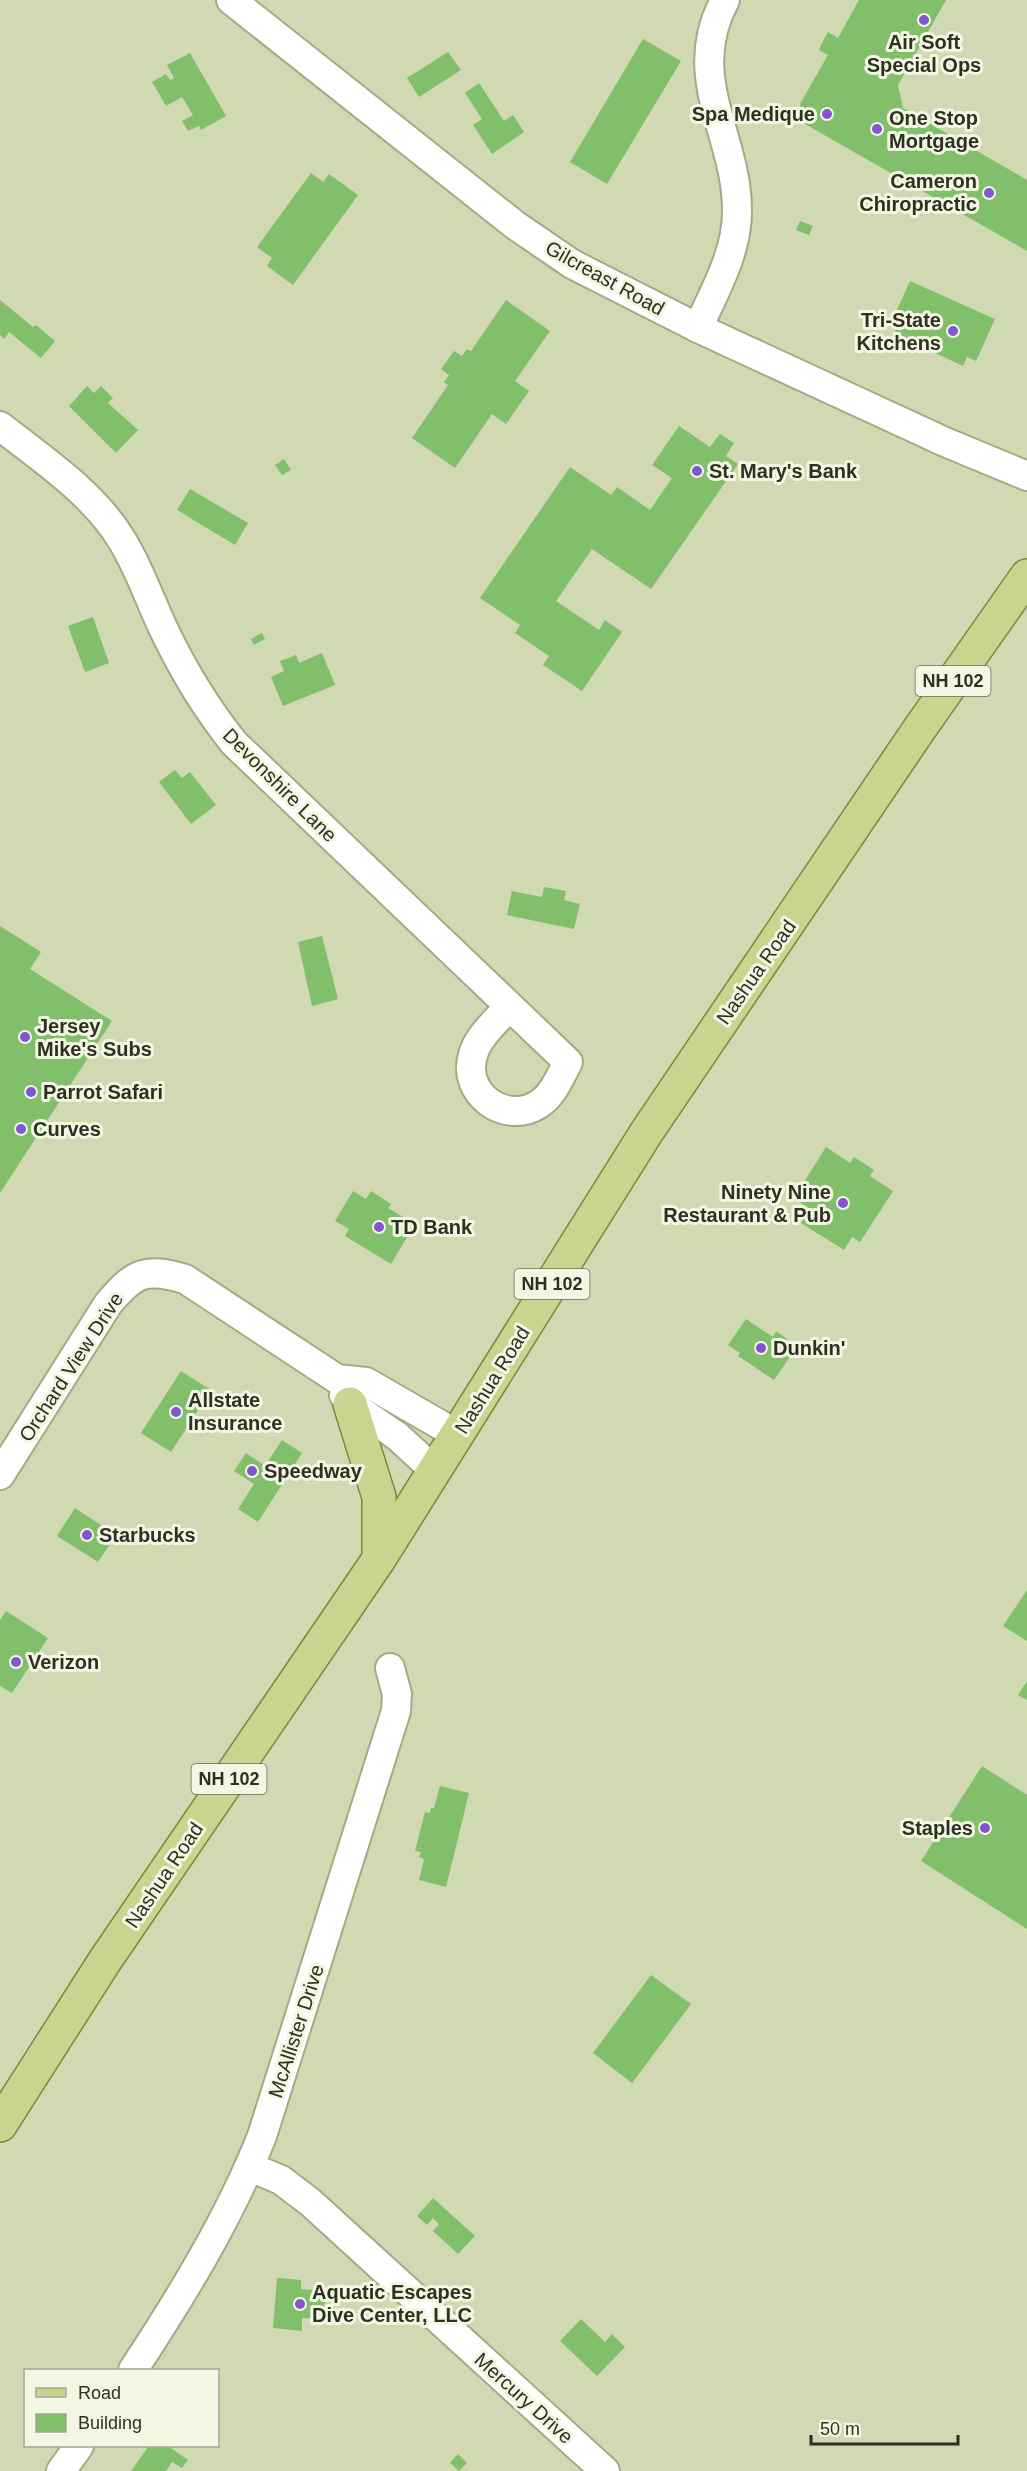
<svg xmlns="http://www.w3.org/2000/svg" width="1027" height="2471" viewBox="0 0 1027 2471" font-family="Arial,sans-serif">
<rect width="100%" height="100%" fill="#d0d9b1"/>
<g fill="#82bf6b">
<polygon points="859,0 946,0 898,85 903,108 1027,180 1027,251 805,124 800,104 828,55 819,50 823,41 828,32 838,38"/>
<polygon points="643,39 681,61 607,184 570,162"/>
<polygon points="448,52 461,70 419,97 407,78"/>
<polygon points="190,53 226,116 201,130 199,126 188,131 182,121 193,115 182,97 166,106 152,82 166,74 170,80 174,78 167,65"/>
<polygon points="479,83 504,121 513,115 524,132 492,154 473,125 482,119 465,93"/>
<polygon points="311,173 323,182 329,174 358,195 293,285 267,266 272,258 257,247"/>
<polygon points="800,221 813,226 809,235 796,230"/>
<polygon points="910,281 995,319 976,361 967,357 963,366 894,334 898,325 891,323"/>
<polygon points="0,300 33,327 36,325 55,341 41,358 9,332 4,339 0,335"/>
<polygon points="506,300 550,331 515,381 529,391 506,424 492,414 455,468 412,438 448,385 444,382 449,375 441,369 454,351 462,356 467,349 471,351"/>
<polygon points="87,386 94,393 101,386 113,398 108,403 138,430 116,453 69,406"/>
<polygon points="679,426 710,447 720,434 734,443 726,456 738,464 651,589 592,549 556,601 599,630 605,620 622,632 582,691 543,665 549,656 515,633 520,625 480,598 570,467 611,495 617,487 650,510 672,478 652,465"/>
<polygon points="284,459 291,470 282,475 275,465"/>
<polygon points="190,489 248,523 235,545 177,510"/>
<polygon points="93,617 109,663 85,672 68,626"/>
<polygon points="262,633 265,639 254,645 251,639"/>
<polygon points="322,653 335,685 283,706 271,677 284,671 280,661 296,655 299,663"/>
<polygon points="175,770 182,778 190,772 216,805 191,824 159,782"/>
<polygon points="544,887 566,891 564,900 580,904 574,929 507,915 512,891 542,897"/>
<polygon points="0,926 41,952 30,969 112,1021 0,1193"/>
<polygon points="322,936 338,999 312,1006 298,942"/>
<polygon points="826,1147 850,1163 854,1157 874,1170 870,1176 893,1191 860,1242 852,1237 844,1250 801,1223 810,1209 794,1198"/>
<polygon points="353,1191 366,1199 371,1191 391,1204 388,1208 415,1224 391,1264 345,1236 349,1229 335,1221"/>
<polygon points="746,1319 773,1337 776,1331 787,1339 784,1344 794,1351 774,1380 738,1356 740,1353 728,1345"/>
<polygon points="181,1371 211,1390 171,1452 141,1433"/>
<polygon points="282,1440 302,1453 258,1522 238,1509 254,1484 234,1471 246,1453 265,1466"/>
<polygon points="75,1508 116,1535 98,1562 57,1536"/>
<polygon points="1027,1590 1027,1641 1003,1626"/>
<polygon points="6,1611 48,1638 12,1693 0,1686 0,1620"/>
<polygon points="1027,1681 1027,1700 1018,1695"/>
<polygon points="982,1766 1027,1795 1027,1929 921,1861"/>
<polygon points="440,1786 469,1793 446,1887 419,1880 424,1859 419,1857 421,1852 415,1851 425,1812 430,1813 431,1808 434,1808"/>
<polygon points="651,1975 691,2004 632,2083 593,2053"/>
<polygon points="433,2198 475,2236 458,2254 433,2231 439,2224 433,2218 427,2225 417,2216"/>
<polygon points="277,2278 301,2280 301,2289 326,2291 323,2319 302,2318 302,2331 273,2328"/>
<polygon points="581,2319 605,2342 612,2334 625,2347 597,2376 560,2341"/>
<polygon points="149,2446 168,2446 188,2460 182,2468 172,2462 166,2471 131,2471"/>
<polygon points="458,2454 467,2463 459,2471 450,2463"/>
</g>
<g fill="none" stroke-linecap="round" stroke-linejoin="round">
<defs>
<g id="minor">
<polyline points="231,0 515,225 572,264 698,328 945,442 1027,476"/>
<path d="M698,328C714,292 737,253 737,212C738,137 683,77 725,0"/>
<path d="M0,426C43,460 95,494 123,542C140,570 150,601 164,630C183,670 206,708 234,743L568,1062C560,1077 553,1095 539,1104C505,1126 461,1093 473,1055C478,1036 497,1021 509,1006"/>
<polyline points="344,1395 350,1404 397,1436 434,1470"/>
<path d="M0,1475L108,1304C134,1273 145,1267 185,1279L337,1379L366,1382L458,1435"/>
<polyline points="250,2167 281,2180 310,2202 605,2471"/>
<path d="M133,2370C181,2297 229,2219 262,2136L396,1711L397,1694L390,1668"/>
<polyline points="61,2471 79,2446"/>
</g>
<g id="major">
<polyline points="350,1404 379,1497 379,1559"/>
<polyline points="0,2125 104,1962 379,1559 646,1133 918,731 1027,576"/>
</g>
</defs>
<use href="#minor" stroke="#a3ab85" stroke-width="32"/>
<use href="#major" stroke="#7b8938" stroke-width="36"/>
<use href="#minor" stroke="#fff" stroke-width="28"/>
<use href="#major" stroke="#c9d48f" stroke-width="33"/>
</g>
<g fill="#8355cf" stroke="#f2f7e3" stroke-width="2">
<circle cx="924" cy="20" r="6"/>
<circle cx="827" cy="114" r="6"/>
<circle cx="877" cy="129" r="6"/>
<circle cx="989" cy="193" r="6"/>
<circle cx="953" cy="331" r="6"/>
<circle cx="697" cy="471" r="6"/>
<circle cx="25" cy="1037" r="6"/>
<circle cx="31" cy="1092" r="6"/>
<circle cx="21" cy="1129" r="6"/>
<circle cx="843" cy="1203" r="6"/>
<circle cx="379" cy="1227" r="6"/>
<circle cx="761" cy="1348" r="6"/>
<circle cx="176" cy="1412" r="6"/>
<circle cx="252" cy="1471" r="6"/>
<circle cx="87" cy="1535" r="6"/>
<circle cx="16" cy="1662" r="6"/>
<circle cx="985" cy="1828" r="6"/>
<circle cx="300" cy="2304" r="6"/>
</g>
<g text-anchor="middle" stroke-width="6" stroke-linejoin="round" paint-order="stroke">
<g fill="#f2f7e3" stroke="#696c5c" stroke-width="1.5">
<rect x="915.5" y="666" width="75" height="30" rx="4.5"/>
<rect x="514.5" y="1269" width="75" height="30" rx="4.5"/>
<rect x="191.5" y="1764" width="75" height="30" rx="4.5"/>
</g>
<g font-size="18" font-weight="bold" fill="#2e3122">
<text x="953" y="687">NH 102</text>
<text x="552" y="1290">NH 102</text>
<text x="229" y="1785">NH 102</text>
</g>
<g font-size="20" font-weight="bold" fill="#2e3122" stroke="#f2f7e3" text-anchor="start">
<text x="924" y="49" text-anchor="middle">Air Soft<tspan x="924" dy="23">Special Ops</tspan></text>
<text x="815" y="121" text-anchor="end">Spa Medique</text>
<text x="889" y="125">One Stop<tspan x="889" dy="23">Mortgage</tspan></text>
<text x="977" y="188" text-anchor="end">Cameron<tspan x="977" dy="23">Chiropractic</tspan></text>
<text x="941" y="327" text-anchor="end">Tri-State<tspan x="941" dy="23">Kitchens</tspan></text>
<text x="709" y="478">St. Mary's Bank</text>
<text x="37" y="1033">Jersey<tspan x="37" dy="23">Mike's Subs</tspan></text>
<text x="43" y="1099">Parrot Safari</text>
<text x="33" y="1136">Curves</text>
<text x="831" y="1199" text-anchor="end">Ninety Nine<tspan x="831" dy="23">Restaurant &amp; Pub</tspan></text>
<text x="391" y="1234">TD Bank</text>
<text x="773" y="1355">Dunkin'</text>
<text x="188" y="1407">Allstate<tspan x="188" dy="23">Insurance</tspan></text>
<text x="264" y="1478">Speedway</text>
<text x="99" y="1542">Starbucks</text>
<text x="28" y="1669">Verizon</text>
<text x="973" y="1835" text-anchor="end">Staples</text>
<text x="312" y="2299">Aquatic Escapes<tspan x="312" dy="23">Dive Center, LLC</tspan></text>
</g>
<g font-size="20" fill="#2e3122" stroke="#f2f7e3">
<text transform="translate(605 278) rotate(29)" y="7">Gilcreast Road</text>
<text transform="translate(280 785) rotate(45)" y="7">Devonshire Lane</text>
<text transform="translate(756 972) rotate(-55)" y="7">Nashua Road</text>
<text transform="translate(71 1367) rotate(-57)" y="7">Orchard View Drive</text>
<text transform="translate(492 1380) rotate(-58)" y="7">Nashua Road</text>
<text transform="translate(164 1875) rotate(-56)" y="7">Nashua Road</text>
<text transform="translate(296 2031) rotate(-72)" y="7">McAllister Drive</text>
<text transform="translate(524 2398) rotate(42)" y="7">Mercury Drive</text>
</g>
</g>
<rect x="24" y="2369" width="195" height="78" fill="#f2f7e3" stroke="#a4a896" stroke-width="1.5"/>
<rect x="36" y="2388" width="30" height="9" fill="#c9d48f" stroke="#a4a896" stroke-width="1.5"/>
<text x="78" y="2399" font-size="18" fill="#2e3122">Road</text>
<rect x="36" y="2414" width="30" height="18" fill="#82bf6b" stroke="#a4a896" stroke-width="1.5"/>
<text x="78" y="2429" font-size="18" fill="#2e3122">Building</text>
<path d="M811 2435v9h147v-9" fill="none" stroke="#2e3122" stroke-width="3"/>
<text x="820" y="2435" font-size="18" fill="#2e3122" stroke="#f2f7e3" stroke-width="4.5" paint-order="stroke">50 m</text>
</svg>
